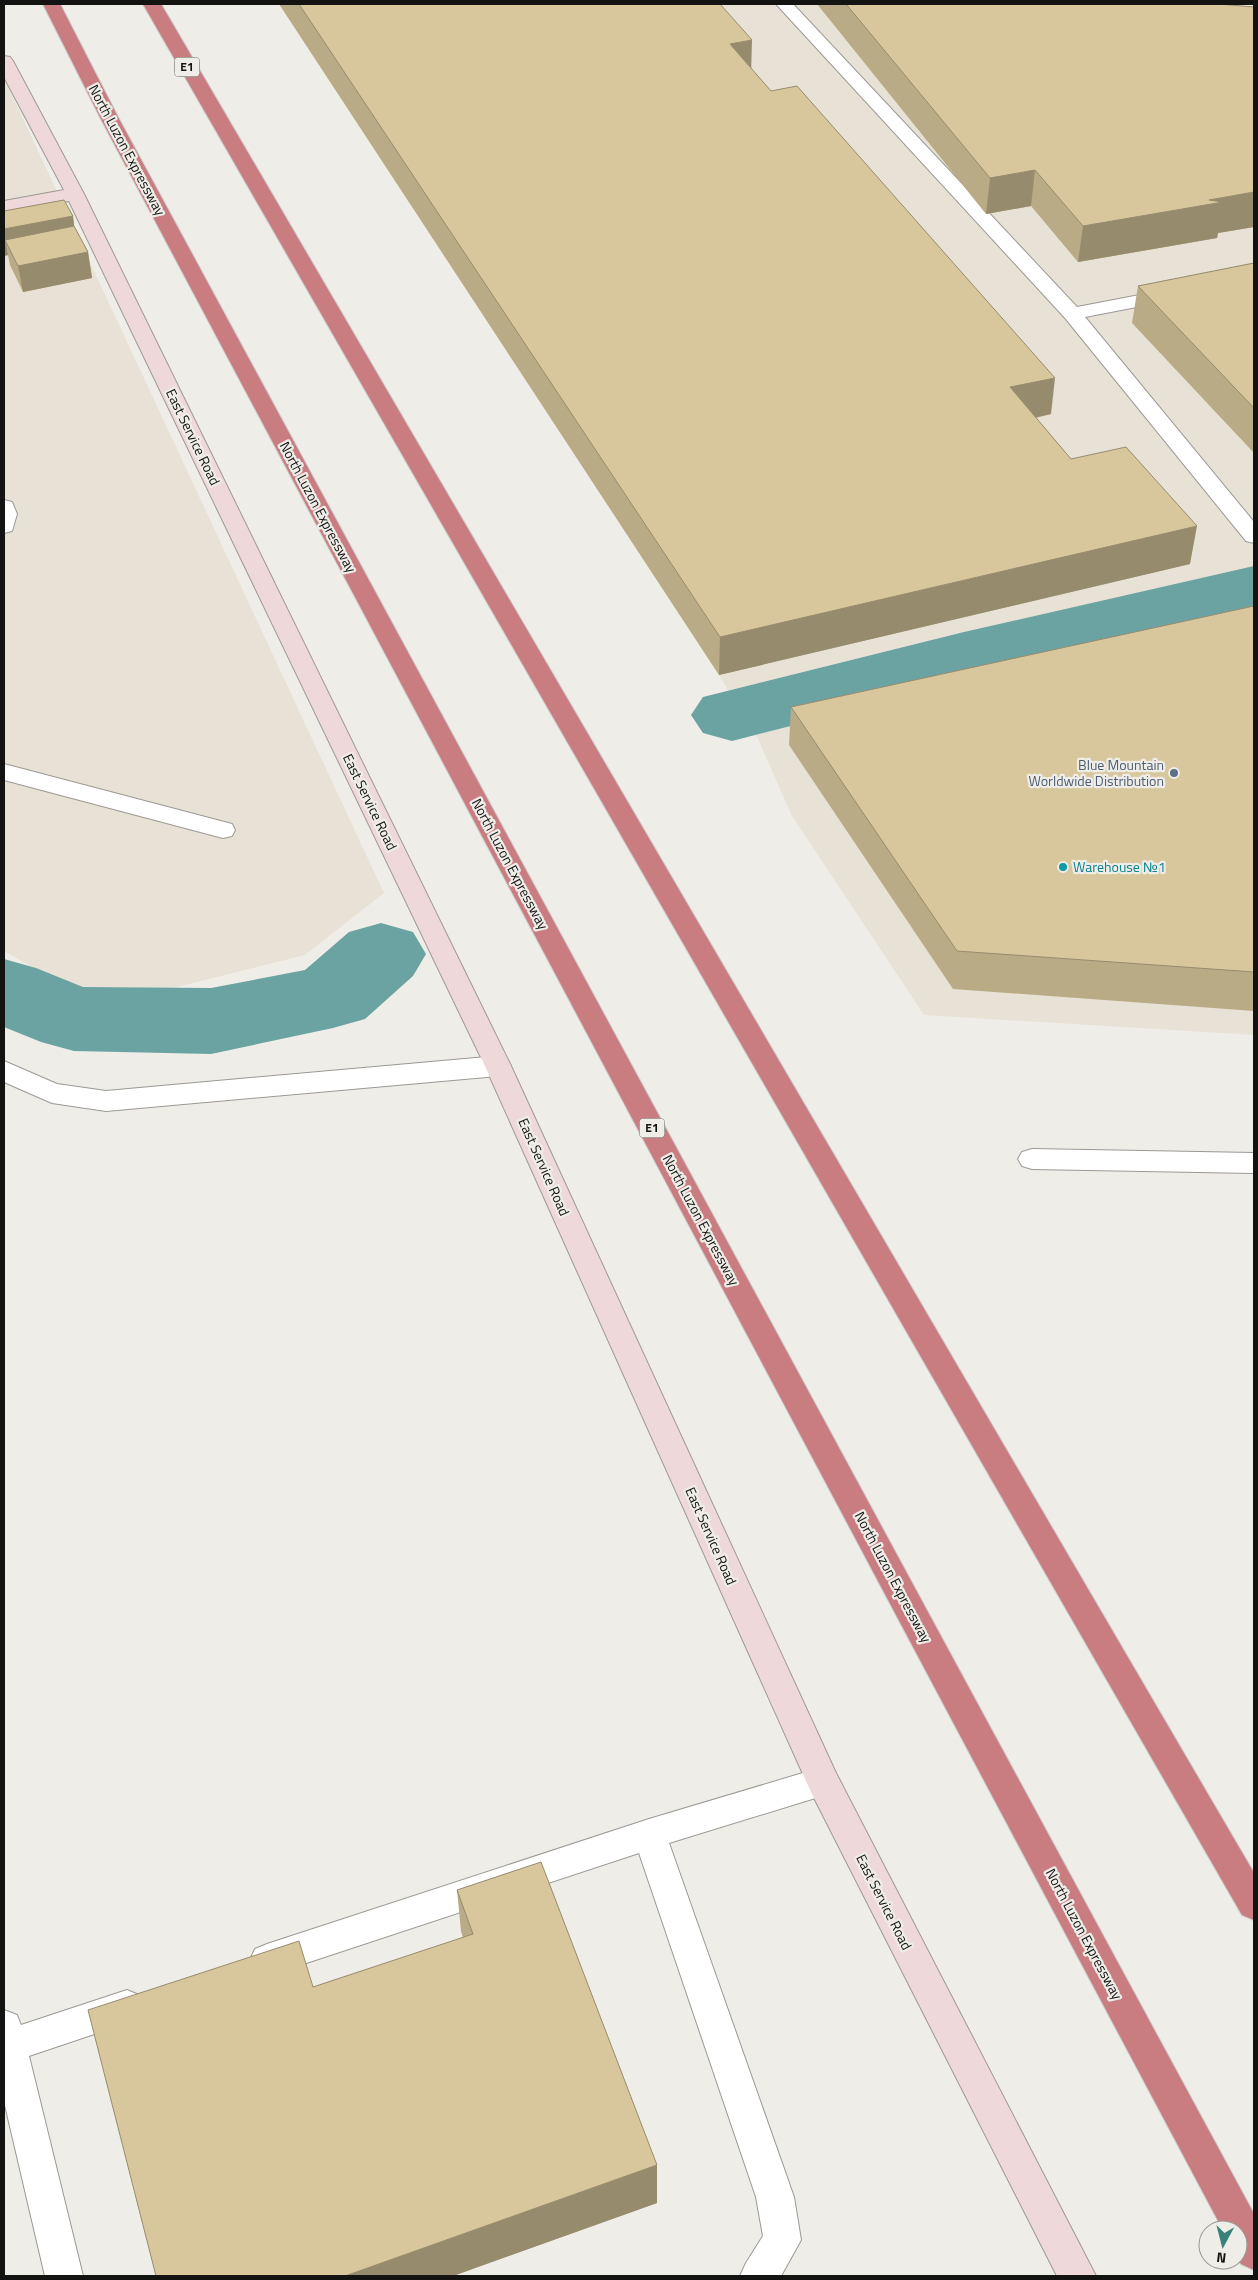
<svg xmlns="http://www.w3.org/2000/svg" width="1258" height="2280" viewBox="0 0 1258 2280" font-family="'Titillium Web',sans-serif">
<rect width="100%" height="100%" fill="#efede7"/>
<g fill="#e7e2d5">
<polygon points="279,4 1158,4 1254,37 1254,1035 924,1015 792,816 758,739 719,675"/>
<polygon points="4,78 384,893 305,955 102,1006 4,951"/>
</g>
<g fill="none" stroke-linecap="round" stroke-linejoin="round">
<g fill="#6ba3a3" fill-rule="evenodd">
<polygon points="1254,566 1254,614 964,682 732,741 703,733 691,715 703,697 964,632"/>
<polygon points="381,923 413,932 426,954 413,976 365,1019 333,1028 211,1054 74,1051 41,1042 4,1027 4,959 36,968 83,987 211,988 305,970 349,932"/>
</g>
<defs>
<g id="lane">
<polygon points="776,4 793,4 1077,307 1171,289 1178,291 1181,295 1178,299 1085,317 1254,522 1254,543 1246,541 1065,318"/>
<polygon points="498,1056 507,1059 511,1066 507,1073 498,1076 106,1111 52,1103 4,1082 4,1061 57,1084 106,1091"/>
<polygon points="1032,1149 1254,1153 1254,1173 1032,1169 1022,1166 1018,1159 1022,1152"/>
<polygon points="823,1767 835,1772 840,1782 835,1792 669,1843 794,2197 801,2240 781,2276 740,2276 746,2263 763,2236 756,2197 639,1853 267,1976 255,1971 250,1960 255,1949 267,1944 649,1819"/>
<polygon points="127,1990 139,1995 145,2007 139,2019 29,2056 83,2276 45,2276 4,2101 4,2010 17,2015 21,2025"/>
</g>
<g id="street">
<polygon points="4,500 12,502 17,514 12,531 4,533"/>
<polygon points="4,764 232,824 235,830 232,836 223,838 4,780"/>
</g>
<polygon id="secondary" points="4,56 10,57 13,61 84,194 511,1066 836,1773 1096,2276 1057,2276 811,1792 485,1066 69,201 4,213 4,201 64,190 4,77"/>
<g id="highway">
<polygon points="43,4 60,4 119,119 1254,2214 1254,2270 1241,2264 1238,2259 1238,2230 1223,2230 101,119"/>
<polygon points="143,4 161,4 1254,1873 1254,1920 1242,1915"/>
</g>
</defs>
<use href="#lane" stroke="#9c9994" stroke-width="2"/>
<use href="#street" stroke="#9c9994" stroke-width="2"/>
<use href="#secondary" stroke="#9c9994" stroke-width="2"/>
<use href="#highway" stroke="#cbcbcb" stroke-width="2"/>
<use href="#lane" fill="#fff" fill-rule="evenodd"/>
<use href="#street" fill="#fff" fill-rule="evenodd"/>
<use href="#secondary" fill="#efd8d9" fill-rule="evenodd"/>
<use href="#highway" fill="#ca7d81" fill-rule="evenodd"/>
</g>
<g fill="#baab87">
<polygon points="279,4 720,4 751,69 1051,414 1036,418 1071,459 1190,564 719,675"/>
<polygon points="817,4 1219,4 1254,7 1254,227 1218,233 1217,238 1078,262 1031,206 986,214"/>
<polygon points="4,211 73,216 74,227 88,252 92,278 23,292 10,265 8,255 4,256"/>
<polygon points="1254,263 1254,453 1132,323 1138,286"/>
<polygon points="1254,606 1254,1011 953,989 789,745 791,707"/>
<polygon points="457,1890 657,2203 453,2276 156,2276 313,1987 463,1938 461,1931"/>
</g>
<g fill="#978b6e">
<polygon points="752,40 751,75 730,44"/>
<polygon points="1035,170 1031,206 986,214 990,178"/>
<polygon points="1254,192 1254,227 1218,233 1217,238 1078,262 1083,226 1209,200"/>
<polygon points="73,216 76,242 5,240 8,255 4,256 4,229"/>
<polygon points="88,252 92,278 23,292 18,266"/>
<polygon points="1055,378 1051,414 1005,424 1010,387"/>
<polygon points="1197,526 1190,564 719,675 720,637"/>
<polygon points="657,2165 657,2203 453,2276 345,2276"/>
</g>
<g fill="#d8c79d" stroke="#978b6e">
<polygon points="299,4 720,4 752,40 730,44 771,91 797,86 1055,378 1010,387 1071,459 1126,447 1197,526 720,637"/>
<polygon points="846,4 1219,4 1254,7 1254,192 1209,200 1223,202 1083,226 1035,170 990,178"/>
<polygon points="64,200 73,216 4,229 4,211"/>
<polygon points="74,226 88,252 18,266 5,240"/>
<polygon points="1254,263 1254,408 1138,286"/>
<polygon points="1254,606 1254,972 957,951 791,707"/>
<polygon points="541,1862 657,2165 345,2276 156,2276 88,2010 299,1941 313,1987 473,1934 457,1890"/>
</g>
<circle fill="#5c6f8a" stroke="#efede7" stroke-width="2" cx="1174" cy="773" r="5"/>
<circle fill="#0f9aa8" stroke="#efede7" stroke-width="2" cx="1063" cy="867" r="5"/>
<g text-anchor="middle" stroke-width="4.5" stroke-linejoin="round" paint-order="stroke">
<g fill="#efede7" stroke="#555451" stroke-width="1">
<rect x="174.5" y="57.5" width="25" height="19" rx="4"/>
<rect x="639.5" y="1118.5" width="25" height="19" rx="4"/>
</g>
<g font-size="12" font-weight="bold" fill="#131311">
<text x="187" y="71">E1</text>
<text x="652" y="1132">E1</text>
</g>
<g font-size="14" fill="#131311" stroke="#efede7">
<text transform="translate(127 150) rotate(62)" y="5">North Luzon Expressway</text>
<text transform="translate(193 437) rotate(64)" y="5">East Service Road</text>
<text transform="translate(318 507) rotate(62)" y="5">North Luzon Expressway</text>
<text transform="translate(370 802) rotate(64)" y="5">East Service Road</text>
<text transform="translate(510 864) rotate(62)" y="5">North Luzon Expressway</text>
<text transform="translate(544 1167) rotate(66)" y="5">East Service Road</text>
<text transform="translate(701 1220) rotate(62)" y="5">North Luzon Expressway</text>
<text transform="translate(711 1536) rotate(66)" y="5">East Service Road</text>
<text transform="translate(893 1577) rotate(62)" y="5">North Luzon Expressway</text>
<text transform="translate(884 1902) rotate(63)" y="5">East Service Road</text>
<text transform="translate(1084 1934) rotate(62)" y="5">North Luzon Expressway</text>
</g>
<g font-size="14" fill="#4e5e75" stroke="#efede7" text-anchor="end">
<text x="1164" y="770">Blue Mountain<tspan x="1164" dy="16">Worldwide Distribution</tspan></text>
</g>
<g font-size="14" fill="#0d838f" stroke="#efede7" text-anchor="start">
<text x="1073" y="872">Warehouse №1</text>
</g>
</g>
<rect width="1258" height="2280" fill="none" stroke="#131311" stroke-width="10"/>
<g transform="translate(1223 2245) rotate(187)"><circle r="24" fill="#efede7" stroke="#979691"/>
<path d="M0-4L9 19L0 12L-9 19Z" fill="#39807a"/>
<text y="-8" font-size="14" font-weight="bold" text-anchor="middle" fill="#131311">N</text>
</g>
</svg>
